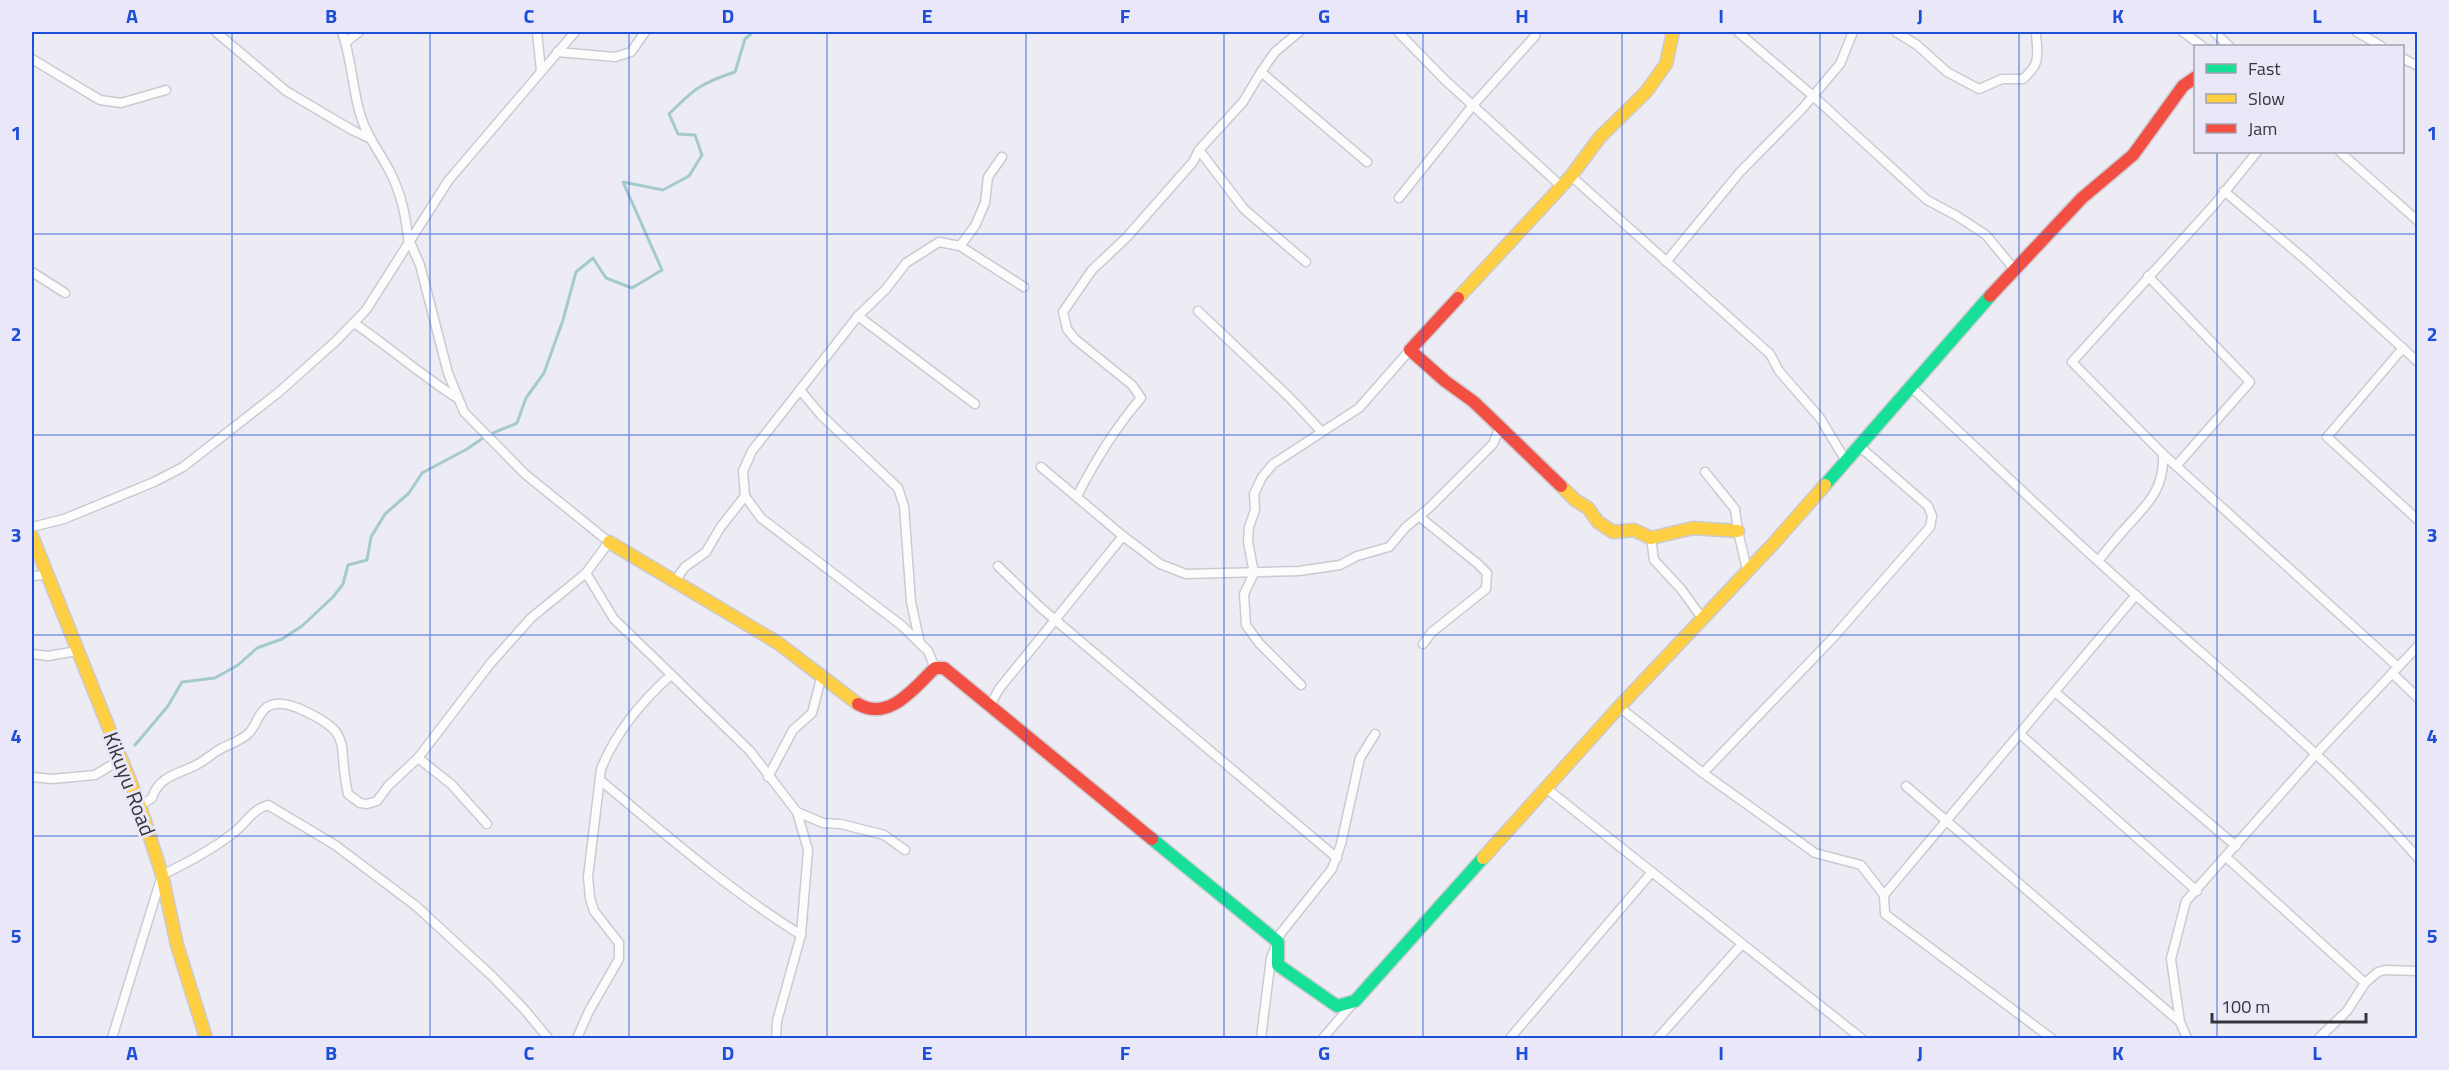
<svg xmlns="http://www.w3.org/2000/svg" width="2449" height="1070" viewBox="0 0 2449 1070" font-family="'Titillium Web',sans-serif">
<rect width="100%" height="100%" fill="#edecf4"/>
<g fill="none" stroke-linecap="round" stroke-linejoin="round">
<path stroke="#a4cace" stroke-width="3" d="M135,745L168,706L182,682L215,678L238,665L257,648L282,639L302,626L333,597L343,584L348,565L367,560L371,537L385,514L409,493L422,473L467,449L486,436L517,423L526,398L544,373L563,320L576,272L593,258L606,278L632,288L662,270L623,182L663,190L689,176L702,155L695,135L678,134L669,114C694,89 701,83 735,72L745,39L753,32"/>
<defs>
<g id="street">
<polyline points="216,32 286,91 352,130 369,138"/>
<path d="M342,32C352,59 352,89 361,117C367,137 380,152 389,170C402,194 406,218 409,245"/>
<polyline points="537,32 541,71"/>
<polyline points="1299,32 1275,52 1261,72 1367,162"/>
<polyline points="1398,32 1445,80 1561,186"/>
<polyline points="1738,32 1812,95 1927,200 1957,216 1986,235 2014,269"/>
<path d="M1896,32L1917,45L1947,72L1979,89L2002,79H2023C2042,62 2037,55 2036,32"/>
<polyline points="2183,32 2202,46"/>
<polyline points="2214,32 2229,46"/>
<polyline points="2357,32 2381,46"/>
<polyline points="346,42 359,32"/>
<polyline points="557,52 615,57 631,52 645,32"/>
<polyline points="2402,58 2418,66"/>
<polyline points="32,59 100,100 121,103 166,90"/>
<polyline points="1199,150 1244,209 1306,262"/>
<polyline points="2340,152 2418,221"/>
<polyline points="1571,176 1770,354 1779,371 1820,418 1846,461"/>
<polyline points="2224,191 2308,262 2418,362"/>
<polyline points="1399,198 1474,104 1535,36 1536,32"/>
<polyline points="410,242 420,265 448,373 464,412 525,474 609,542 586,573 614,619 750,751 797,812 823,823 841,824 884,835 905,850"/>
<polyline points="960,246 1024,287"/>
<polyline points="1666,262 1740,172 1802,109 1840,64 1853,32"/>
<polyline points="32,272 65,293"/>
<polyline points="2148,276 2250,382 2176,466"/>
<polyline points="1198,311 1289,397 1322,432 1273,464 1262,477 1254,494 1255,510 1249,527 1248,542 1254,573 1244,594 1246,625 1259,643 1301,685"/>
<polyline points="858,316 975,404"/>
<path d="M354,323C389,347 421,375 457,398"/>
<polyline points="2403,348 2327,437 2418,520"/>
<path d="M1911,387C1990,460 2067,535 2148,606C2240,687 2336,765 2418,858"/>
<polyline points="800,390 821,415 898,488 904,506 911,602 920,643"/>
<polyline points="1322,432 1359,408 1410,350"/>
<polyline points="2163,454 2398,667"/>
<polyline points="1041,467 1123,536"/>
<polyline points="1705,472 1735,509 1738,531 1747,570"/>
<polyline points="745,496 761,518 901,625 928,651 935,668"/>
<path d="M1077,496C1095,461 1115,428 1141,398L1132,385L1075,339L1067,329L1063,312L1092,270L1126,238L1193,162L1199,150L1243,102L1261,72"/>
<polyline points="1420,517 1478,564 1487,573 1486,589 1432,632 1423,644"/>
<polyline points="32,527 64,519 154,482 183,467 279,392 336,341 366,310 448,181 575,32"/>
<polyline points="1651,538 1654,560 1681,589 1702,618"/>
<path d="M2098,561C2106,551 2114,541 2123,531C2145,506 2165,491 2163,454L2072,362L2214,205L2257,152"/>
<polyline points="998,566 1040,607 1337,858"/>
<polyline points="32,576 46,575"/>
<polyline points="675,581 685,567 706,552 720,528 745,496 743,471 752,451 858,316 886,289 906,263 939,242 960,246 975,226 985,203 988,177 1002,157"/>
<polyline points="32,654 48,656 77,651"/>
<polyline points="2392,673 2418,698"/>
<polyline points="2055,692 2236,846"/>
<polyline points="990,706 999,689 1123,536 1160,564 1186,574 1299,571 1340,565 1357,556 1389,547 1406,527 1429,508 1493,444 1500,427"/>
<polyline points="1619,707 1703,773 1815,853 1861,865 1884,895 1885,914 2051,1038"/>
<polyline points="2020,734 2197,891"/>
<polyline points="418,758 451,784 487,824"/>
<polyline points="1703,773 1831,640 1930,527 1932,516 1928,506 1859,446"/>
<polyline points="32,777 52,779 95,775 120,760"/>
<polyline points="768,777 793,730 812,713 822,675"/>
<path d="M600,780C665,834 729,890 801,935"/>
<polyline points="1906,786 2180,1022"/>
<polyline points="1546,788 1861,1038"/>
<path d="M140,806L152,798C159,775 180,774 198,764C205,760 211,755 217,751C227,745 241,741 249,733C256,726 258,713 267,707C276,701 288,704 298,708C357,734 336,742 348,794L360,803L367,804L377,801L388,786L418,758L490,664L515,636L531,618L586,573"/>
<polyline points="2226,857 2365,983"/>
<polyline points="1884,895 2136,595"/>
<path d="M112,1038L162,875C187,863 210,851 232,834C246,824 251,810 268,805L335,845L416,906L492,976L524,1009L548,1038"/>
<path d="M577,1038L589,1011L619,959V943L594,911L590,898L588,877L601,769C615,734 642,701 671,675"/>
<polyline points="776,1038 777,1021 801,935 808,850 797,812"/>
<polyline points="1261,1038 1271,958 1281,933 1332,869 1341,844 1360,758 1375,734"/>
<polyline points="1323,1038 1354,1002"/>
<polyline points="1510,1038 1652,872"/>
<polyline points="1658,1038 1742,944"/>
<polyline points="2187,1038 2180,1022 2171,959 2186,901 2316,754 2418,646"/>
<polyline points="2319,1038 2347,1011 2365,983 2378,972 2385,970 2418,971"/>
</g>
<g id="fast">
<polyline points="1825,485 1990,296"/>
<polyline points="1152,839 1278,942 1278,965 1337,1006 1355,1001 1483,858"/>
</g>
<g id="slow">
<polyline points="1458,298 1571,176 1600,137 1646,92 1666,64 1673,32"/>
<polyline points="1561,486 1575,500 1588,508 1598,522 1613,532 1634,530 1651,538 1693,528 1738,531"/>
<polyline points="32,536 140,806 162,875 177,945 206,1038"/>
<polyline points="609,542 778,643 858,704"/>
<polyline points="1483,858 1619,707 1773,544 1825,485"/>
</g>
<g id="jam">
<polyline points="1990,296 2082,198 2133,155 2183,86 2196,77"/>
<polyline points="1458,298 1410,350 1445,381 1474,402 1561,486"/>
<path d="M858,704C889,722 914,688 935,668H944L1152,839"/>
</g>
</defs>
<use href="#street" stroke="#cbcad1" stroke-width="11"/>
<use href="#fast" stroke="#cbcad1" stroke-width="15"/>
<use href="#slow" stroke="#cbcad1" stroke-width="15"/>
<use href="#jam" stroke="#cbcad1" stroke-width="15"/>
<use href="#street" stroke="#fcfcfd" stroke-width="8"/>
<use href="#fast" stroke="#16e098" stroke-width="12"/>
<use href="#slow" stroke="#ffcf43" stroke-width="12"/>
<use href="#jam" stroke="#f24e42" stroke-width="12"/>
</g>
<path fill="none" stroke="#1d4ed8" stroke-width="1.5" stroke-opacity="0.55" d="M232,32V1038M430,32V1038M629,32V1038M827,32V1038M1026,32V1038M1224,32V1038M1423,32V1038M1622,32V1038M1820,32V1038M2019,32V1038M2217,32V46M2217,152V1038M32,234H2418M32,435H2418M32,635H2418M32,836H2418"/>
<g text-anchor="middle" stroke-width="6" stroke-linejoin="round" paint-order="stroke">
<g font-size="21" fill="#37363c" stroke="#eae8f8">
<text transform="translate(129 784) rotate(69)" y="7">Kikuyu Road</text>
</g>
</g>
<rect width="2449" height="1070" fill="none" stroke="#eae8f8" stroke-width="66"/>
<rect x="2194" y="45" width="210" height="108" fill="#eae8f8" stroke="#a2a1ad" stroke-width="1.5"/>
<rect x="2206" y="64" width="30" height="9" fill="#16e098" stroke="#a2a1ad" stroke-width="1.5"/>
<text x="2248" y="75" font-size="18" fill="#37363c">Fast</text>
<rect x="2206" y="94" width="30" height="9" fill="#ffcf43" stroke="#a2a1ad" stroke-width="1.5"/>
<text x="2248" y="105" font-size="18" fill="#37363c">Slow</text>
<rect x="2206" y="124" width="30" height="9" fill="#f24e42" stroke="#a2a1ad" stroke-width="1.5"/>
<text x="2248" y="135" font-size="18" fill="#37363c">Jam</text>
<path d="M2212 1013v9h154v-9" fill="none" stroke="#37363c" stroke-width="3"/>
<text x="2221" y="1013" font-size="18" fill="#37363c" stroke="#eae8f8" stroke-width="4.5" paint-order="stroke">100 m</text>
<rect x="33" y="33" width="2383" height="1004" fill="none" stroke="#1d4ed8" stroke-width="2"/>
<g font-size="20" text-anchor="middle" font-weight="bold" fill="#1d4ed8">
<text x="132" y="23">A</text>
<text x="331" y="23">B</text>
<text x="529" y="23">C</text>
<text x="728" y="23">D</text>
<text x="927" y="23">E</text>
<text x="1125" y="23">F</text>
<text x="1324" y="23">G</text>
<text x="1522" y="23">H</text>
<text x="1721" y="23">I</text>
<text x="1920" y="23">J</text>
<text x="2118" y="23">K</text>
<text x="2317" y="23">L</text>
<text x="16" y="140">1</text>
<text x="2432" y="140">1</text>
<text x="16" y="341">2</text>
<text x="2432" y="341">2</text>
<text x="16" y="542">3</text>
<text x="2432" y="542">3</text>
<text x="16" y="743">4</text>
<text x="2432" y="743">4</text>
<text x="16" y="943">5</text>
<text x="2432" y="943">5</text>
<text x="132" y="1060">A</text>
<text x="331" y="1060">B</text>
<text x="529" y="1060">C</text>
<text x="728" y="1060">D</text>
<text x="927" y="1060">E</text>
<text x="1125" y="1060">F</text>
<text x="1324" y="1060">G</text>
<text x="1522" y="1060">H</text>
<text x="1721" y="1060">I</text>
<text x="1920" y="1060">J</text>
<text x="2118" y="1060">K</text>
<text x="2317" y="1060">L</text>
</g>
</svg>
